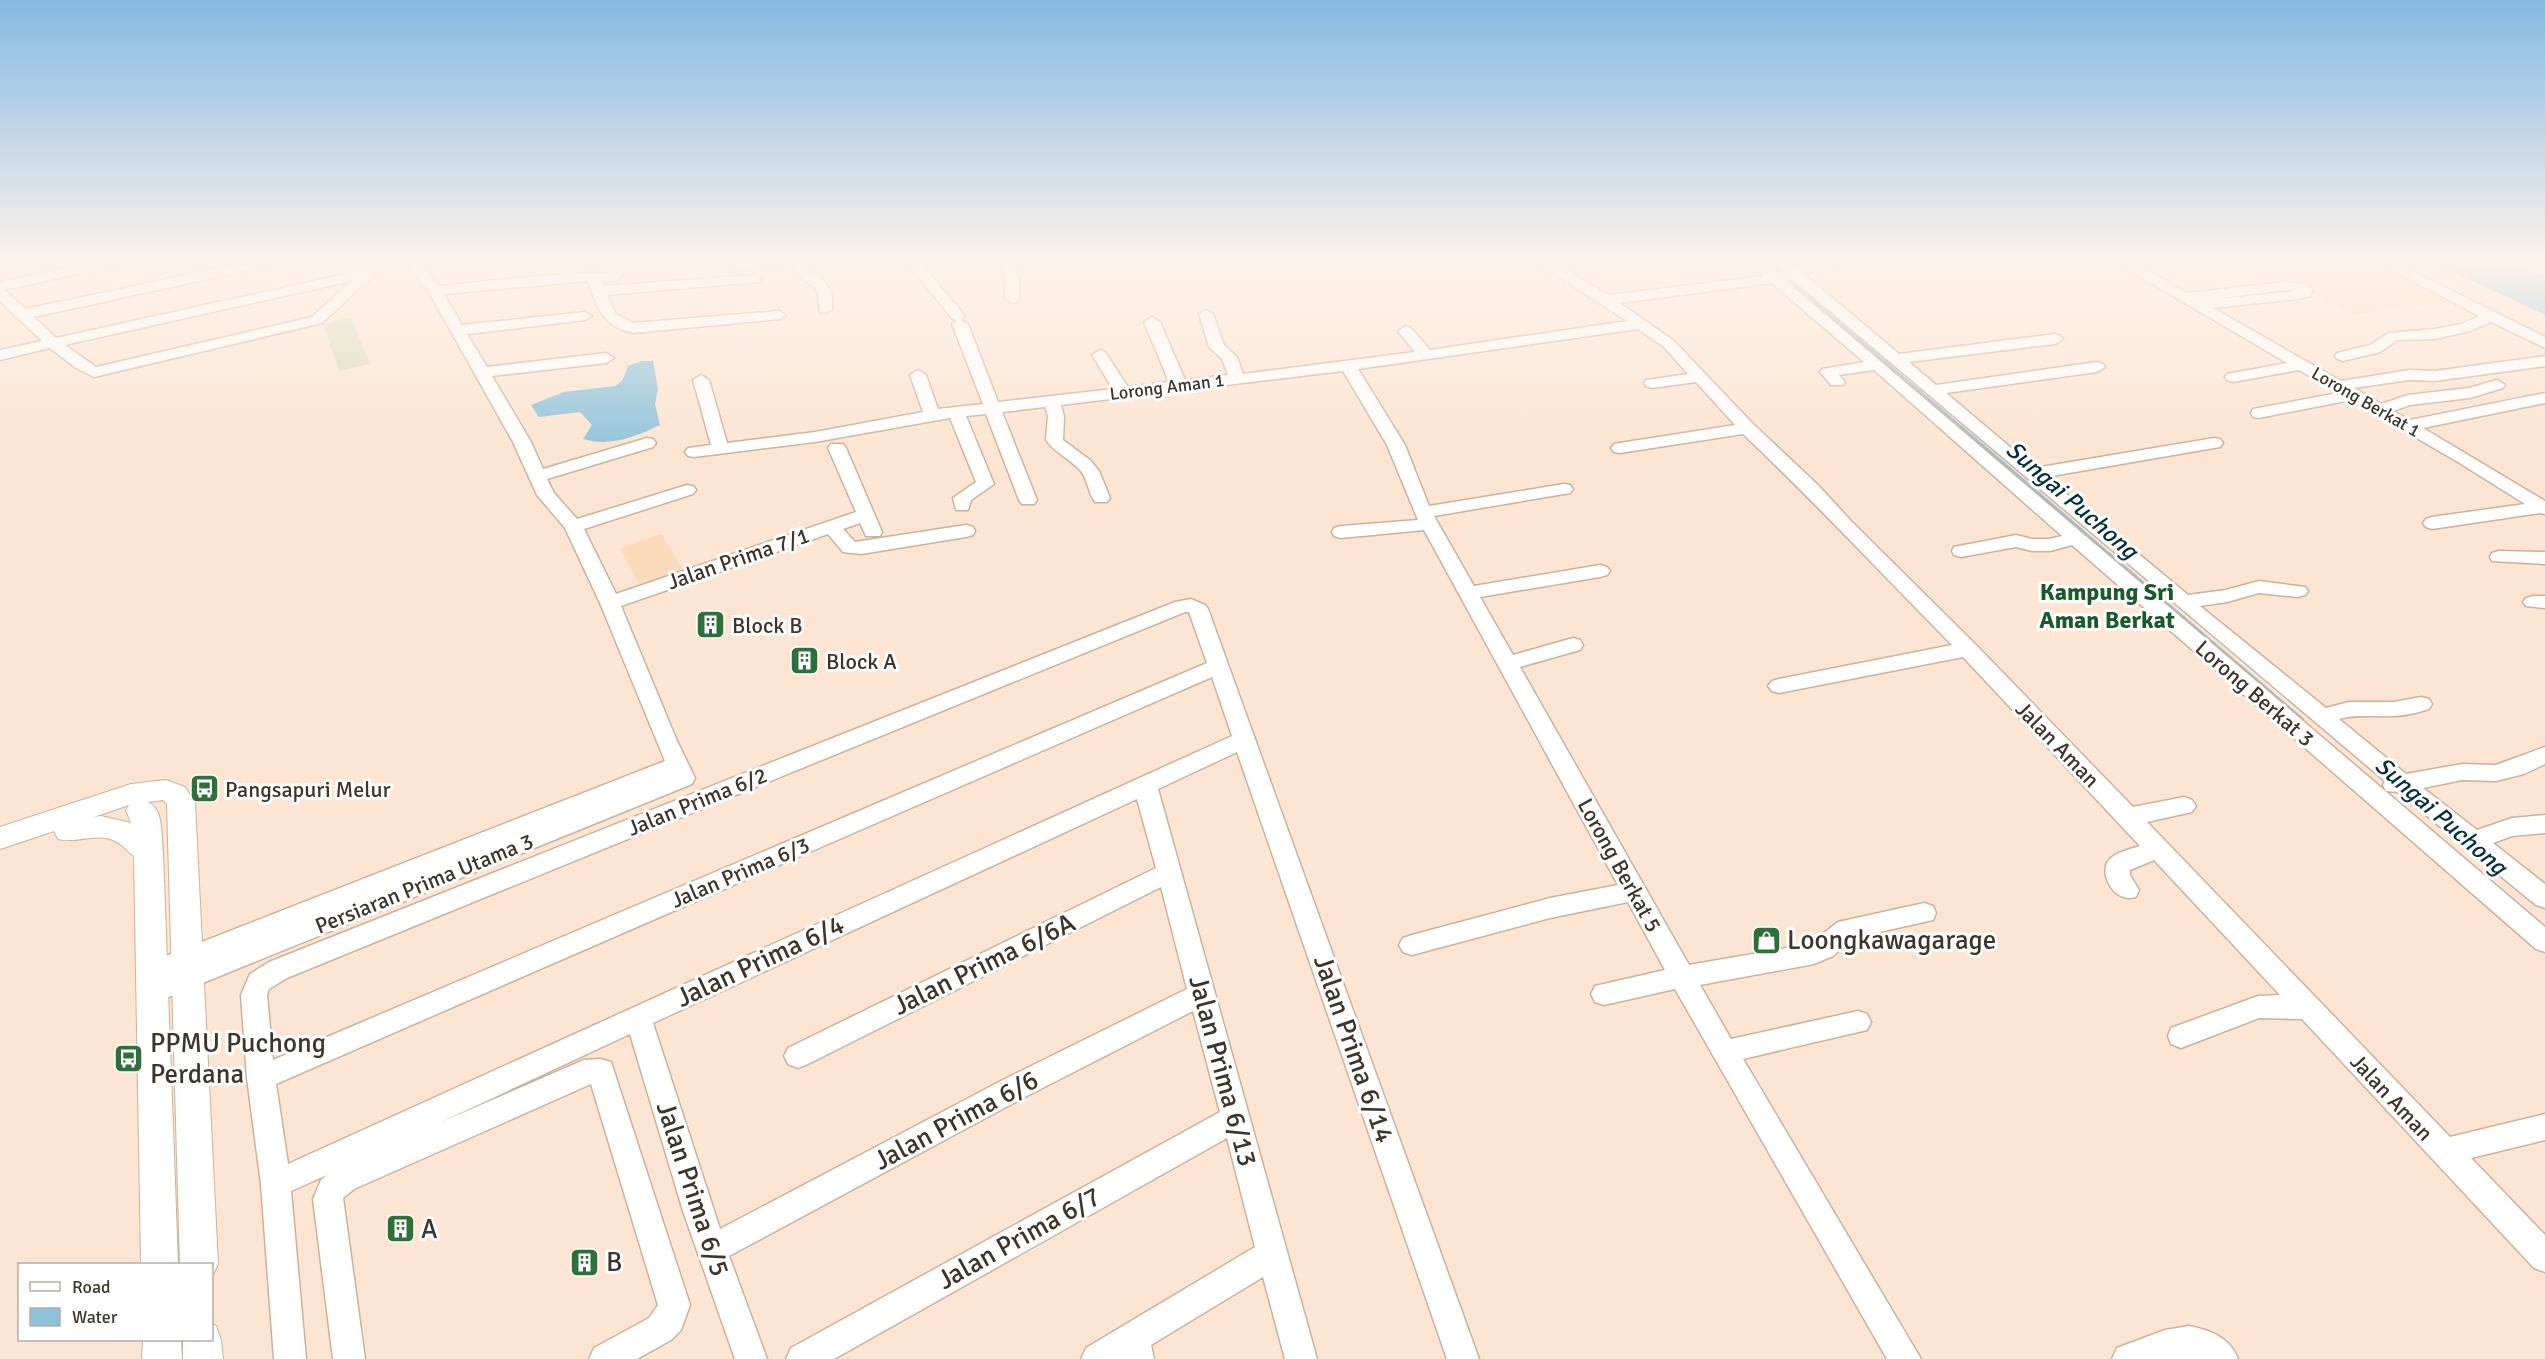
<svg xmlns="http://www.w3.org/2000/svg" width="2545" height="1359" viewBox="0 0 2545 1359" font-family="Signika,sans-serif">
<rect width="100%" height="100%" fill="#fce5d2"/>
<g fill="#fcdabc">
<polygon points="2344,262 2378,262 2455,301 2353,315 2272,271"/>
<polygon points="662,534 685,574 642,589 620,548"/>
</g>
<polygon fill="#d8ddb7" points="351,317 370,364 339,371 323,324"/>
<g fill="#8fc3db">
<polygon points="2432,262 2514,262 2545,276 2545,315"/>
<path d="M641,361H653L658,389L655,404L660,425C635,437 610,447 583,439L592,425L580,412L539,417L531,405L564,392L615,386L622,381L628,366Z"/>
</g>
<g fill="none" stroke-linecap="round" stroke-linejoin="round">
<polyline stroke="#8fc3db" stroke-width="4" points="1767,262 2083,532"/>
<polyline stroke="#8fc3db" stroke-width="4.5" points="2081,531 2302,720"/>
<defs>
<g id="minor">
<path d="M93,262H121L114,266L4,290L26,309L247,262H275L268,266L34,317L56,338L364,270L372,262H388L322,323L94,377L76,368L50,348L0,360V350L42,341L0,301V282ZM351,281L312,317L96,367L65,345Z"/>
<path d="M405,262H420L439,286C464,284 611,265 622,277L615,281H602L604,286L754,275L761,279L759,282L607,295L616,314L633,323L779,311L786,315L779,319L633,333C601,325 599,309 587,281L444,294L462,325L585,312L592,316L585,320L467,334L487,367L606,353L614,358L606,363L492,376L531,442L543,469L647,438L653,439L656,443L653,447L547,479L554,493L577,519L687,485L693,486L696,490L693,494L584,529L616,594L856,512L828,448L831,444H843L846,448L882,532L880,536H866L860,523L843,529L855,542L966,525L973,527L975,531L973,535L966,537L861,554L843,552L828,534L621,606L677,741L695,778L692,784L161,1000L152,1003L143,1000L139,992L143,984L148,982L143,981L139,973L143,965L665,761L600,603L565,528L537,495L513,442L429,292Z"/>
<path d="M733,262H806L808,269C825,279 834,288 832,309L825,313L820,312L817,289L796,274L793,265L735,270L728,266Z"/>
<path d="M905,262H920L965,316L961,320L968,324L998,402L1113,389L1092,355L1100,350L1105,352L1128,387L1169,382L1144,322L1152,317L1160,322L1185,380L1228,375L1222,359L1209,347L1199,314L1206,310L1213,314L1224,345L1237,357L1243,374L1415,352L1398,331L1406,326L1411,328L1430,350L1627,321L1536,262H1553L1609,295L1764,276L1749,262H1765L1778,274L1784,272L1774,262H1790L1796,268L1811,262H1844L1842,265L1804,274L1899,354L2055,334L2060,336L2063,339L2055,344L1909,362L1936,385L2097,362L2103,364L2105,367L2097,372L1946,393L2035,468L2214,438L2220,439L2223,443L2220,447L2214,448L2046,477L2188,595L2226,590L2259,581L2305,587L2308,591L2305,595L2298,597L2259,593L2227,602L2200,606L2326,708L2349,702H2394L2421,697L2429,699L2432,704L2429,709C2417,713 2403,716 2391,716C2374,717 2356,714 2339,719L2406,774L2462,764L2496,765L2545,747V764L2524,774L2496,781L2462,780L2423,788L2477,830L2512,818L2545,815V833L2512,836L2493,843L2545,884V908L2536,905L2398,792L2386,791L2383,785L2385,781L1792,279L1786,281L2545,927V952L2536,949L2072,545L2050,551H2032L2016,547L1961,557L1954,555L1952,551L1954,547L2016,535L2032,539H2049L2062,536L1874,370L1839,375L1845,382L1843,385H1831L1820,372L1822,369L1864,362L1772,283L1620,303L1674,341L1753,424L1818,485L1851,521L1975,644L2133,807L2184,797L2192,800L2196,806L2192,812L2147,822L2450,1137L2545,1114V1140L2471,1158L2545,1235V1272L2534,1268L2302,1019L2259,1018L2181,1048L2171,1044L2168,1036L2171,1028L2258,996L2280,995L2154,860L2130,870V875L2139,890L2136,897C2114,904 2098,873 2109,860C2116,852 2131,849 2140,846L1963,657L1779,693L1772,691L1768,686L1772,681L1779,679L1952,645C1883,575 1815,502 1743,434L1620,453L1614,452L1611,448L1614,444L1620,443L1735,425L1696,382L1652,388L1646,386L1644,383L1646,380L1688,374L1664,347L1638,329L1358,369L1405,445L1429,506L1564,484L1570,485L1573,489L1570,493L1564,494L1434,516L1474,586L1600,565L1607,567L1610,571L1607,575L1600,577L1480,597L1513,655L1573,638L1580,640L1583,645L1580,650L1520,667L1689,965L1810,944L1838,922L1924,903L1933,906L1936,913L1933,920L1853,938L1833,956L1814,964L1700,985L1731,1039L1858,1011L1867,1014L1871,1022L1867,1030L1743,1059L1921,1359H1887L1675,989L1604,1005L1595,1002L1591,994L1595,986L1665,970L1628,902L1550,918L1412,955L1403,952L1399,945L1403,938L1412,935L1550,898L1618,885L1424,530L1341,538L1334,536L1332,532L1334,528L1341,526L1418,520L1387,445L1343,371L1061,405L1064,416L1063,440L1090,460L1099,471L1110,498L1107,502H1095C1087,491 1088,477 1078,468C1067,457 1055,453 1046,440L1048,416L1045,407L1002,412L1037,500L1034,504H1022L1019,500L986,414L966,416L994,484L971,500L968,510H956L953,498L976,482L950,418L815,442L694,457L688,456L685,452L688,448L711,445L693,380L701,375L709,380L727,443L815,432L923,412L910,375L918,370L926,375L938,409L983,404L952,324L957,320L953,319Z"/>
<polygon points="998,262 1012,262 1019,276 1019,299 1017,302 1012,303 1005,299 1005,276"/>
<path d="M2115,262H2133L2187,293L2284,282C2294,282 2306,282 2313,290L2310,296L2297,299L2213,308L2341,381L2409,370L2435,371L2545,356V366L2435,381L2409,380L2354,388L2381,404L2408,395L2469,388L2497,380L2505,385L2503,388L2470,398L2410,405L2393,411L2410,420L2545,393V403L2423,428L2545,501V514L2540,513L2432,529L2426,527L2423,523L2426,519L2432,517L2525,504L2458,462L2351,400L2259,418L2253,417L2251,413L2253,409L2338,393L2299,370L2233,382L2227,380L2225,377L2227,374L2287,363ZM2284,290L2295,291L2216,299Z"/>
<polygon points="2377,262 2395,262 2545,337 2545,348 2491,322 2470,331 2435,339 2397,340 2380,352 2343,361 2337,359 2335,356 2337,353 2370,345 2389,333 2435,329 2461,324 2479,316"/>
<polygon points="2499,551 2545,552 2545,564 2492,561 2490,557 2492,553"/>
<polygon points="2533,596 2545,596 2545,608 2526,606 2523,602 2526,598"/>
<path d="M1191,599L1205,605L1208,609L1479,1359H1447L1237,752L1158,789L1317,1359H1285L1263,1277L1151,1345L1154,1359H1081L1086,1348L1255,1247L1227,1138L834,1359H786L791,1348L1220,1112L1193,1011L1021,1099L729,1256L767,1359H735L683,1211L630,1034L439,1123L584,1060L601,1059L611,1062L690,1305L681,1330L671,1340L637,1359H589L594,1348L649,1318L658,1305L591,1084L354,1189L343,1198L365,1359H333L313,1199L321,1180L327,1175L291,1191L306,1359H274L261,1184L247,1078L241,995L250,974L269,962L1175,602ZM1185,612H1189L1207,663L273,1060L267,995L269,989L287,978ZM1212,677L1232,736L288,1164L276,1084ZM1137,799L1156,868L788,1048L784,1056L788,1064L798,1068L808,1064L1161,887L1187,989L1001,1081L720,1229L653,1023Z"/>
<path d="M2189,1326C2211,1330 2230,1338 2238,1359H2112L2117,1348L2165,1330Z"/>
</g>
<g id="major">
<path d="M166,780L185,787L195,803L218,1264L212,1277V1264H180L167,804L163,800L148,802C164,809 161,837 163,852L178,1264H141L134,856C128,852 122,844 115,841C97,832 76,844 58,839L54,831L0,849V827L131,784ZM129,805L126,810L131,823L101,816L94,817Z"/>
<polygon points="212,1324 216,1326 221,1340 223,1359 183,1359 183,1340 212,1340"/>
<polygon points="143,1340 181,1340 182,1359 142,1359"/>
</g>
</defs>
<use href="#minor" stroke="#cdb29b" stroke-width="3"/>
<use href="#major" stroke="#cdb29b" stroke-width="2"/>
<use href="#minor" fill="#fff" fill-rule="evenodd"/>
<use href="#major" fill="#fff" fill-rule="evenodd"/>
</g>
<linearGradient id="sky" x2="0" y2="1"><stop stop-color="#84bae3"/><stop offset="0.58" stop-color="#fef3eb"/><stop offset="1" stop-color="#fef3eb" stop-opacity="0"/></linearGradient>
<rect width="2545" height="453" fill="url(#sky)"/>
<defs>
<symbol id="building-square" viewBox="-11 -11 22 22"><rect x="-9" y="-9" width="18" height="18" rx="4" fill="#2c703a" stroke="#fff"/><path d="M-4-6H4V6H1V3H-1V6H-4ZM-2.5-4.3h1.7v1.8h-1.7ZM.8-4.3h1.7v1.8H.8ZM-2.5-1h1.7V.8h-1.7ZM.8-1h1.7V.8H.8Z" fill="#fff"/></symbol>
<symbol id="bus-square" viewBox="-11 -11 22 22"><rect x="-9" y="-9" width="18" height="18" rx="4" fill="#2c703a" stroke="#fff"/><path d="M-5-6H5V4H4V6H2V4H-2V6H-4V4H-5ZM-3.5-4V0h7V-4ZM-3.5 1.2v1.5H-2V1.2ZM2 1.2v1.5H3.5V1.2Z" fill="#fff"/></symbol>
<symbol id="shop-square" viewBox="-11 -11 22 22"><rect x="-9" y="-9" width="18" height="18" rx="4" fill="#2c703a" stroke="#fff"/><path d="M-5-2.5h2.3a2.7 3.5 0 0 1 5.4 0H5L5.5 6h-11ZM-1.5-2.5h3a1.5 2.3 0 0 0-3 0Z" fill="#fff"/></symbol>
</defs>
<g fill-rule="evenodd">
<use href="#building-square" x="694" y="608" width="33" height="33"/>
<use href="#building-square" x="788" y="644" width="33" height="33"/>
<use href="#bus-square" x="188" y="772" width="33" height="33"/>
<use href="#shop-square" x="1750" y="924" width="33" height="33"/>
<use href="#bus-square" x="112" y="1042" width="33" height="33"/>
<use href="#building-square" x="384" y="1212" width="33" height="33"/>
<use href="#building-square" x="568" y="1246" width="33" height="33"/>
</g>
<g text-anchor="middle" stroke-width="6" stroke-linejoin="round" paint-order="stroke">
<g font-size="18" fill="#3f342a" stroke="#fff">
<text transform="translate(1167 387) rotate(-7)" y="6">Lorong Aman 1</text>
<text transform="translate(2366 402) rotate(30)" y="6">Lorong Berkat 1</text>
</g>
<g font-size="22" fill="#3f342a" stroke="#fff">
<text transform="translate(738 558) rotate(-19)" y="8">Jalan Prima 7/1</text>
<text transform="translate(2255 693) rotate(41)" y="8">Lorong Berkat 3</text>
<text transform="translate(2058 744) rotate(46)" y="8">Jalan Aman</text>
<text transform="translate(697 801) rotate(-22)" y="8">Jalan Prima 6/2</text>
<text transform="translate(1620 865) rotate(61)" y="8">Lorong Berkat 5</text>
<text transform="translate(740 872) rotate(-23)" y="8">Jalan Prima 6/3</text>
<text transform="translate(424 883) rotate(-22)" y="8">Persiaran Prima Utama 3</text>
<text transform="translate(2392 1097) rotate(47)" y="8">Jalan Aman</text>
</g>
<g font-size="22" fill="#3f342a" stroke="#fff" text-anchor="start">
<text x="732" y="633">Block B</text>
<text x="826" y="669">Block A</text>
<text x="225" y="797">Pangsapuri Melur</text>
</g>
<g font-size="24" font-style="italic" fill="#002f40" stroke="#fff">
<text transform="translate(2072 500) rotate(41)" y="8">Sungai Puchong</text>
<text transform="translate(2441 816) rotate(41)" y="8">Sungai Puchong</text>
</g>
<g font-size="24" font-weight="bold" fill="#1a5929" stroke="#fff">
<text x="2107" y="600">Kampung Sri<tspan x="2107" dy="28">Aman Berkat</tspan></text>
</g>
<g font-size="27" fill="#3f342a" stroke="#fff" text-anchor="start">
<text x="1787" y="949">Loongkawagarage</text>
<text x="150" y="1052">PPMU Puchong<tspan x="150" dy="31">Perdana</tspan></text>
<text x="421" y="1238">A</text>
<text x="606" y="1271">B</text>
</g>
<g font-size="27" fill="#3f342a" stroke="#fff">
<text transform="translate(760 961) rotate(-25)" y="9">Jalan Prima 6/4</text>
<text transform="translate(984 964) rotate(-26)" y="9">Jalan Prima 6/6A</text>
<text transform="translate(1354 1049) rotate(71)" y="9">Jalan Prima 6/14</text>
<text transform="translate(1223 1071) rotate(75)" y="9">Jalan Prima 6/13</text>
<text transform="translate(956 1120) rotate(-28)" y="9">Jalan Prima 6/6</text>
<text transform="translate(693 1189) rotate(72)" y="9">Jalan Prima 6/5</text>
<text transform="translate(1019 1238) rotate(-29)" y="9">Jalan Prima 6/7</text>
</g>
</g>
<rect x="18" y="1263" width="195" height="78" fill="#ffffff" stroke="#b2aeaa" stroke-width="1.5"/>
<rect x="30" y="1282" width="30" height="9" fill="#ffffff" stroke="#b2aeaa" stroke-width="1.5"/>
<text x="72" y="1293" font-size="18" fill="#3f342a">Road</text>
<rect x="30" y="1308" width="30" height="18" fill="#8fc3db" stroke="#b2aeaa" stroke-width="1.5"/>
<text x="72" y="1323" font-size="18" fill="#3f342a">Water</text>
</svg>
